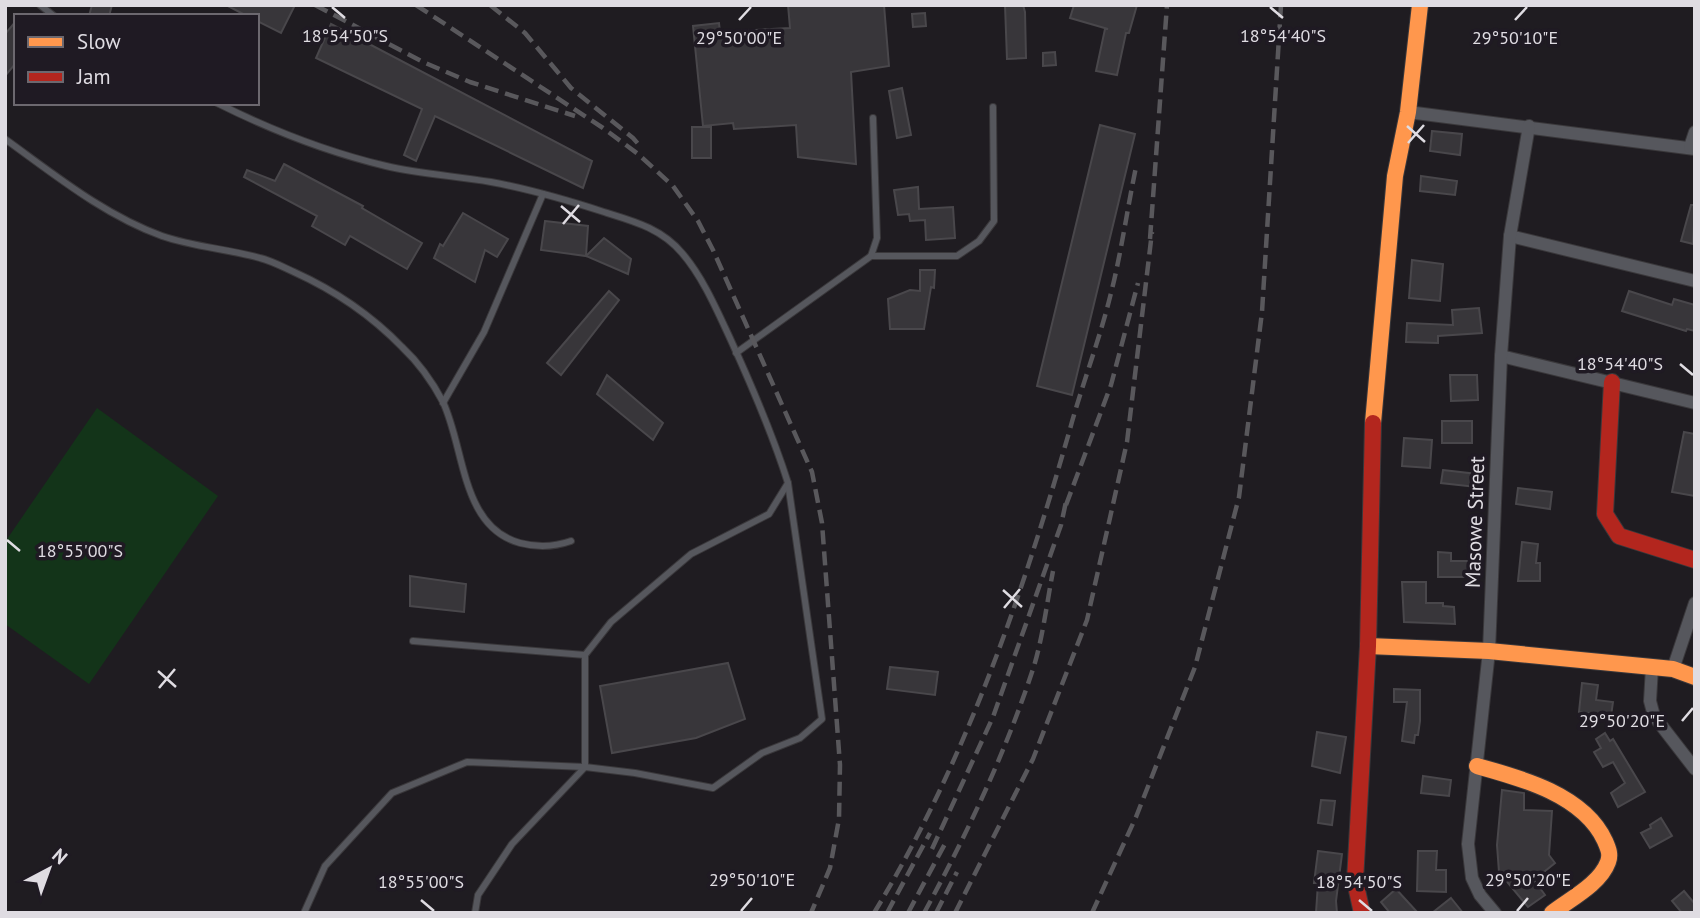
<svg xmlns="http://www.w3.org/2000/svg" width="1700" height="918" viewBox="0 0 1700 918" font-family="'PT Sans',sans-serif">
<rect width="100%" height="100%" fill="#1f1c21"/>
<polygon fill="#133419" points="97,408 218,496 89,684 5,624 5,542"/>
<g fill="#38363a" stroke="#49474b" stroke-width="2">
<polygon points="92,5 112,5 109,16 89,16"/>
<polygon points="226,5 295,5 281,33 257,21 257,16 247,16"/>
<polygon points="788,5 884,5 889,66 851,72 856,164 798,157 796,125 734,129 733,123 703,126 693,26 719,23 720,32 790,28"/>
<polygon points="1005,5 1023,5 1025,12 1026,58 1007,59"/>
<polygon points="1074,5 1137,5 1129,33 1126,33 1117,75 1096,71 1105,29 1108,29 1070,18"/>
<polygon points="925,13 926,26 913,27 912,14"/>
<polygon points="16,21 16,63 5,76 5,34"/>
<polygon points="331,24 592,161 583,188 435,116 416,161 404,155 422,109 316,58"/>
<polygon points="1055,52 1056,65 1043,66 1043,53"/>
<polygon points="902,88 911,135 897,138 889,91"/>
<polygon points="1100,125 1135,134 1072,395 1037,386"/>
<rect x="692" y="127" width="19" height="31"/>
<polygon points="1432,131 1462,134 1460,155 1430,151"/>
<polygon points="284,164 363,206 362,208 422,243 407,269 350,236 345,245 312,226 317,216 244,177 247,170 275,181"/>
<polygon points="1421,176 1457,181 1455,195 1420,191"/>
<polygon points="918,187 919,209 953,207 955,238 926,240 925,220 910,221 909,214 898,215 894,190"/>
<polygon points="1691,205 1695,205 1693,244 1681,241"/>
<polygon points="463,213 508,239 497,257 485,250 475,282 434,258 440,244 443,246"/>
<polygon points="545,221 588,226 586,256 541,250"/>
<polygon points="604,238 631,259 628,274 586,256"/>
<polygon points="1412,260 1443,264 1440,301 1409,298"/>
<polygon points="920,270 935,270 934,288 931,287 924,329 890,329 888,299 910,290 920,291"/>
<polygon points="609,291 619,300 561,375 547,363"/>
<polygon points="1629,291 1672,305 1674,299 1695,305 1695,331 1687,329 1686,331 1622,311"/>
<polygon points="1479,308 1482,333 1438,336 1438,343 1406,342 1407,323 1453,325 1452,310"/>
<polygon points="607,375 663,423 653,440 597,394"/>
<polygon points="1450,375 1477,375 1478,400 1451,401"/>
<rect x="1442" y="421" width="30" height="22"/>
<polygon points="1684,432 1695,434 1695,496 1672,492"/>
<polygon points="1404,438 1432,440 1430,468 1402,466"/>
<polygon points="1443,470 1477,474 1476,487 1441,483"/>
<polygon points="1518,488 1552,492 1550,509 1516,504"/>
<polygon points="1522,542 1538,544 1536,563 1540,563 1540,581 1518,581"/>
<polygon points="1438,552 1451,553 1451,561 1471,561 1470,577 1438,577"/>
<polygon points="410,576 466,584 464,612 410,606"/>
<polygon points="1402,582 1426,582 1426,603 1443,603 1443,606 1454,607 1455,624 1404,622"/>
<polygon points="728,663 745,719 696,738 612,753 600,686"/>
<polygon points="890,667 938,672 935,695 887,689"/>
<polygon points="1582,683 1598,685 1596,700 1613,702 1611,716 1579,712"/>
<polygon points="1394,689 1420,690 1420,721 1418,735 1415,735 1414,743 1402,741 1407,702 1394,702"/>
<polygon points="1317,732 1346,737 1340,773 1312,766"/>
<polygon points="1605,733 1610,741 1613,739 1645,792 1618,807 1611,793 1625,783 1613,762 1603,767 1594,752 1601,748 1596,739"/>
<polygon points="1423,776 1451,780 1449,796 1421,793"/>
<polygon points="1502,790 1524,793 1524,810 1552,811 1549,855 1555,863 1534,880 1545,895 1528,907 1499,872 1497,845"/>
<polygon points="1321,800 1335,801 1332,825 1318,823"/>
<polygon points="1661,818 1672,836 1650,848 1641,833 1651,828 1650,825"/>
<polygon points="1318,851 1342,854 1336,901 1337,913 1316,913 1318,883 1314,883"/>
<polygon points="1418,851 1437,851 1436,870 1446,870 1446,892 1417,891"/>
<polygon points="1396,889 1418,913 1390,913 1381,902"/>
<polygon points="1684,891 1695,904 1695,913 1682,913 1672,901"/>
<polygon points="1451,898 1463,913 1432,913"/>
</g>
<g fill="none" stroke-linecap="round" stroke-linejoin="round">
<defs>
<g id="lane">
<polyline points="40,5 54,16"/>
<path d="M217,103C271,130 327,152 386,166C420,174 456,176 491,182C529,189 567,200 604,212C633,221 661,228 682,253C702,276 716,308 729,336C751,384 772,432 788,483L769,514L691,554L611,622L585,655V767L512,844L478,895L475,913"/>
<path d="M5,139C55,175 104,215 162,236C194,247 228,249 260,258C272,261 283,267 294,272C336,291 370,314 402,347C418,362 433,383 443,402C465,449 461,527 520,543C539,548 554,547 571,541"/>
<polyline points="871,256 957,256 979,241 994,221 993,107"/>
<polyline points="736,353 871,256 877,238 873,118"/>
<polyline points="443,403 484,332 543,194"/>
<polyline points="413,641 585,655"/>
<polyline points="304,913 325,866 392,793 467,762 585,767 635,773 713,788 762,753 800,738 822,719 788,483"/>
</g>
<g id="street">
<polyline points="1408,112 1695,149"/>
<polyline points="1690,147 1695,132"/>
<polyline points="1510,236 1695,281"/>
<polyline points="1501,356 1695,403"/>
<polyline points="1652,667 1650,701 1654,716 1695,769"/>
<polyline points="1673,669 1695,603"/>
<polyline points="1495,913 1480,895 1472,878 1468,844 1489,651 1501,356 1510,236 1529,126"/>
</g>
<g id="slow">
<polyline points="1373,423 1395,176 1408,112 1420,5"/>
<polyline points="1368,646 1489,651 1673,669 1695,677"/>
<path d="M1477,766C1521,778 1584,795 1605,841C1608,848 1611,854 1608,862C1600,884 1570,899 1552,913"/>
</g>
<g id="jam">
<polyline points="1612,382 1605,514 1619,536 1695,560"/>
<polyline points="1362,913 1355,881 1368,646 1373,423"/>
</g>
</defs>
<use href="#lane" stroke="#3a383b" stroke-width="8"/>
<use href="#street" stroke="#3a383b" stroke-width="14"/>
<use href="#slow" stroke="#3a383b" stroke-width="18"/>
<use href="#jam" stroke="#3a383b" stroke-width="18"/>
<use href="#lane" stroke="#56575d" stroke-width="6"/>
<use href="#street" stroke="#56575d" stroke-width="12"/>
<use href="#slow" stroke="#ff974d" stroke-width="16"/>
<use href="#jam" stroke="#b3261e" stroke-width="16"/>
<g stroke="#59585c" stroke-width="4.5" stroke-dasharray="14 7" stroke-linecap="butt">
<polyline points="315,5 423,62 470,82 575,116"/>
<polyline points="416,5 603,128 638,154 673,186 698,221 713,250 812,472 822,523 840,765 839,819 830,868 811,913"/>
<polyline points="490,5 525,33 571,88 633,138 640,146"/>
<polyline points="1150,239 1167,5"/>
<polyline points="1066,505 1111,385 1138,283"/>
<polyline points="932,849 993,717 1061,525 1067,497"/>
<path d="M874,913C965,763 1022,597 1070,429C1082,385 1099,341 1110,297C1121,255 1127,210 1136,167"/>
<polyline points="887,913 930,833"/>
<polyline points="908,913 947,840"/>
<path d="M924,913C967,834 1006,752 1034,666C1043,636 1047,602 1053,571"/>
<polyline points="936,913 957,872"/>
<polyline points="955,913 1033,759 1087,620 1127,442 1152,232"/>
<polyline points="1092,913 1136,817 1195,667 1239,497 1262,312 1281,5"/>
</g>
</g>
<path fill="none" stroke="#dfdce2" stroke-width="2.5" d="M332,7L345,18M1270,7L1283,18M739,20L751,7M1515,20L1527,7M1407,126L1425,142M1408,143L1424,125M561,206L580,222M563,224L579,205M1680,364L1693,375M7,540L20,551M1003,590L1022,607M1004,608L1020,589M158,671L176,687M159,688L175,669M1682,721L1693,708M421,900L434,911M1359,900L1372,911M741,911L752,898M1517,911L1528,898"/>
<g text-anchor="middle" stroke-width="7" stroke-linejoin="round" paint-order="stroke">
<g font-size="21" fill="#dfdce2" stroke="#1f1a23">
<text transform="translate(1475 522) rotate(-88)" y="7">Masowe Street</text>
</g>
</g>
<g font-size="18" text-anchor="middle" fill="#dfdce2" stroke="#1f1a23" stroke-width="7" stroke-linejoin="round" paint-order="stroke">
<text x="345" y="42">18°54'50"S</text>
<text x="1283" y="42">18°54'40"S</text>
<text x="739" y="44">29°50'00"E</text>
<text x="1515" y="44">29°50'10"E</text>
<text x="1620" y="370">18°54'40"S</text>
<text x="80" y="557">18°55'00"S</text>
<text x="1622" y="727">29°50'20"E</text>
<text x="752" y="886">29°50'10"E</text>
<text x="1528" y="886">29°50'20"E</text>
<text x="421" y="888">18°55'00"S</text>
<text x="1359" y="888">18°54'50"S</text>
</g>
<rect width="1700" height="918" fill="none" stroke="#dfdce2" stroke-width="14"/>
<rect x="14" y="14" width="245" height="91" fill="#1f1a23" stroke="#6c686f" stroke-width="2"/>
<rect x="28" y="37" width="35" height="10" fill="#ff974d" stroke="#6c686f" stroke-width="2"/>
<text x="77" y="49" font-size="21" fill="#dfdce2">Slow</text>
<rect x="28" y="72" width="35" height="10" fill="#b3261e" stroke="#6c686f" stroke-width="2"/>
<text x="77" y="84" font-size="21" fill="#dfdce2">Jam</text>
<g transform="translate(49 869) rotate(41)" stroke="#1f1a23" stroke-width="5" paint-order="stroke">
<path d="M0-5L12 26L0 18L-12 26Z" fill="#dfdce2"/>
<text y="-10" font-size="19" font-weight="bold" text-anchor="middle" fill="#dfdce2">N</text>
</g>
</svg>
